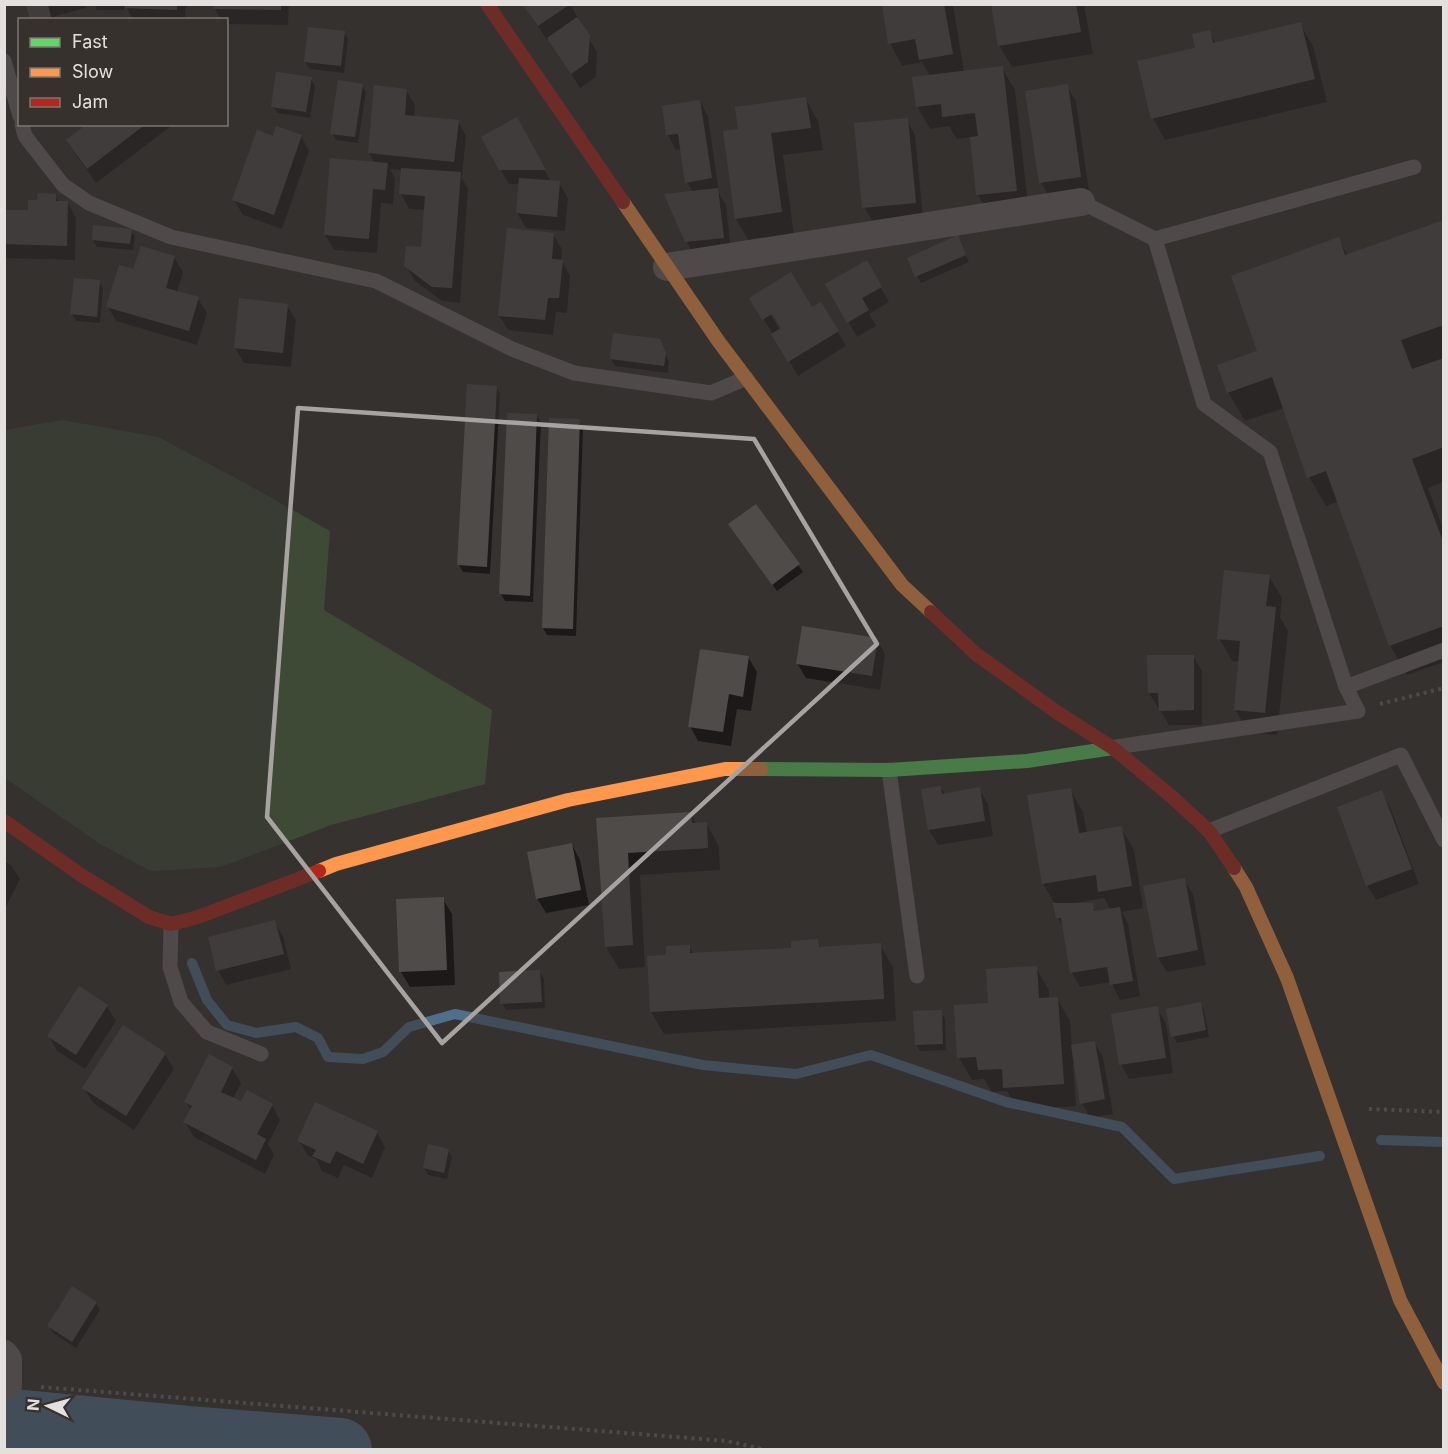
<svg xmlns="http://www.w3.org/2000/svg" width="1448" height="1454" viewBox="0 0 1448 1454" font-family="Inter,sans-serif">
<rect width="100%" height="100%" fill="#35322f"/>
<polygon fill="#3f4a36" points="62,420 158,437 245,483 330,531 324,610 492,710 485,784 331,825 220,867 151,871 100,844 5,778 5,430"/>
<g fill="#0007" fill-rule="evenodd">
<polygon points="28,4 85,4 86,8 55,16 56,20 32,20"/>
<polygon points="94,4 125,4 124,10 97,10"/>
<polygon points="125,4 186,4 185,20 133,20"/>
<polygon points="215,4 289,4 288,25 226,24 226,20 221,20 215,9"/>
<polygon points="523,4 570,4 578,18 577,19 597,52 596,77 580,88 549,39 547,40"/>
<polygon points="883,4 953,4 964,72 1002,68 1015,90 1029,213 991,217 978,195 972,137 957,139 949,126 930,129 917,106 930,76 922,62 902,66 890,43"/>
<polygon points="992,4 1084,4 1093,54 1012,67 999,45"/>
<polygon points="1300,24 1313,46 1327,102 1165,140 1153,118 1209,32 1216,44"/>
<polygon points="344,32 348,39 344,73 310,69 305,62"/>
<polygon points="311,79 315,86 310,118 277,113 273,106"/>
<polygon points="362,85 366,92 358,143 336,140 332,133"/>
<polygon points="1067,86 1076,101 1089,191 1049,197 1041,182"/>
<polygon points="406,90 415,105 414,117 458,121 466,136 462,176 461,176 468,189 460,303 442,301 415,281 406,266 422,249 425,210 409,209 401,194 402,170 390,169 395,179 393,204 381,203 377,253 334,250 325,235 375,163 369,153"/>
<polygon points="805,98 818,121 823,150 783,155 794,235 749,241 736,219 740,130"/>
<polygon points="700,101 708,116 719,193 726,205 731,252 695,256 686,241 693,192 687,182 682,149 676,150 668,135 663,107"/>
<polygon points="907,120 915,135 923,217 873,222 864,207"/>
<polygon points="89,124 169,124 170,127 96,183 76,155 67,141"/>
<polygon points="525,134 551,182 559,183 568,198 565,231 526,228 517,213 520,184 509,184 500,169"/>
<polygon points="301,136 309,151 282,229 243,215 234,200"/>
<polygon points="55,195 59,202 68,203 76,218 75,260 4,258 4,211 29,212 38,202"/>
<polygon points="1444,222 1444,482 1428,488 1444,531 1444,662 1407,675 1390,645 1339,501 1326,506 1309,477 1284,408 1245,421 1228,392 1338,239 1348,256"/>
<polygon points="131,230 135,237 133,250 97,247 93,240"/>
<polygon points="553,234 562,249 561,261 562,261 570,276 567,313 556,312 553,335 508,330 499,315"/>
<polygon points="961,244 969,262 921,283 917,276"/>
<polygon points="174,257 183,272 177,292 198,299 207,313 197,345 116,321 108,307 134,271"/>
<polygon points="866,262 889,302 869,314 876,326 857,337 827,284"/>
<polygon points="99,282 103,289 100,323 76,321 72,314"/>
<path d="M751,298L812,309L821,304L846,346L798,376ZM770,307L783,330H780L767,309Z"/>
<polygon points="287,305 296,320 291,367 244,363 235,348"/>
<polygon points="663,348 669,362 668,373 615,366 611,359"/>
<polygon points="496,387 500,394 490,574 463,572 459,565"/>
<polygon points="537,415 541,422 533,602 505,601 501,594"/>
<polygon points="579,421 583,428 576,636 547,635 543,628"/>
<polygon points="756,506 803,572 777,591 734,531"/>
<polygon points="1269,576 1282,598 1280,617 1288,631 1277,735 1248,732 1235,709 1240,662 1232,661 1219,638"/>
<polygon points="877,639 885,654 880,690 806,678 797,663"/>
<polygon points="1193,656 1202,671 1202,725 1169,725 1160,710 1160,708 1158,708 1149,693"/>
<polygon points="748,657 757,672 751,711 737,709 731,746 698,741 690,726"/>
<polygon points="941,787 945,795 979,789 988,804 993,836 938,845 929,830"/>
<path d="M1070,789L1083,812L1087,833L1121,828L1134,850L1143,908L1122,912L1128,923L1140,996L1120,1000L1111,982L1080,987L1072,973L1065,930L1058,918L1055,904L1043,884L1029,796ZM1104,898L1111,910L1096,913L1092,905L1076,904L1075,903Z"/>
<polygon points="1382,792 1390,807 1419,884 1376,900 1367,885"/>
<polygon points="691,814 696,824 706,823 719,846 720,870 640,875 645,967 619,969 606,947 598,820"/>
<polygon points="572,845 580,860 589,905 546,913 537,898"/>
<polygon points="4,861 11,865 20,879 4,911"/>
<polygon points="1184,880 1193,894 1206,965 1167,972 1158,958"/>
<polygon points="443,899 452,914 455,985 410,987 401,972"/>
<polygon points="274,922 283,936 291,969 226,985 218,970"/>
<polygon points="817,941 821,948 880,945 893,967 896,1021 664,1034 651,1012 689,946 694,955 793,949"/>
<polygon points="1036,968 1049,990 1049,999 1057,998 1070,1021 1072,1047 1095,1043 1103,1058 1113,1114 1090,1118 1082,1103 1075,1064 1073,1064 1076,1106 1018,1110 1007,1091 992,1092 984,1079 972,1080 959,1058 990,1005"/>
<polygon points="540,972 544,979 545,1008 506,1010 502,1003"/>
<polygon points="1200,1003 1204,1010 1209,1037 1177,1043 1173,1036"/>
<polygon points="107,1006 116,1021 85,1069 57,1051 49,1036"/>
<polygon points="1157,1008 1166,1023 1173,1073 1129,1079 1121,1064"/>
<polygon points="941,1012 945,1019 946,1050 920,1051 916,1044"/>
<polygon points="165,1054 174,1069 134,1130 93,1103 84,1088"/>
<polygon points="232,1068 241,1083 233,1099 242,1103 272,1105 280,1120 268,1144 274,1155 265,1174 194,1137 185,1122 191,1110 186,1102"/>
<polygon points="377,1132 385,1147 372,1178 344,1165 338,1178 322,1171 316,1159 308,1156 299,1141"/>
<polygon points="448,1150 452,1157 447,1179 428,1175 424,1168"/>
<polygon points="96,1303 100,1310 76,1348 53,1333 49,1326"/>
</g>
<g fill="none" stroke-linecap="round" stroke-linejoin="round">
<g stroke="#506f89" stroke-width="10">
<polyline points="192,963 207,1000 227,1025 256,1033 296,1027 318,1038 328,1057 363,1059 383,1052 409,1027 455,1014 703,1065 796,1074 871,1055 1006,1102 1122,1127 1174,1179 1320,1156"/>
<polyline points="1381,1140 1444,1142"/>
</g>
<polyline stroke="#506f89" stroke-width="64" points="4,1420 190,1438 340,1450"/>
</g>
<g fill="#4e4b49">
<polygon points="125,4 177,4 177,10 125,8"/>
<polygon points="214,4 281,4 281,10 214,9"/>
<polygon points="882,4 944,4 953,54 919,60 915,39 888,44"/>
<polygon points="991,4 1076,4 1081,32 998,46"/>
<polygon points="26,5 48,5 52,20 30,20"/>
<polygon points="523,5 569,5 538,26"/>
<polygon points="577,17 590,35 588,62 571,74 547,38"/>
<polygon points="1301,22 1315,79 1151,119 1137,61 1195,48 1192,34 1210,30 1213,43"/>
<polygon points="308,27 345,31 341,66 304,62"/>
<polygon points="1003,66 1017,191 976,195 970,137 978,136 975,113 942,117 941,104 916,107 912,77"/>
<polygon points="276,72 312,77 306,112 271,107"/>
<polygon points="338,80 363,84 355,137 330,134"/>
<polygon points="1068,84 1081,177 1039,183 1025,91"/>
<polygon points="374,85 407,89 405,115 459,120 454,162 368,153"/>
<polygon points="806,97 811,128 771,133 782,212 735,219 723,131 738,129 735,107"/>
<polygon points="700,100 712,178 685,183 678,134 666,135 662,106"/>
<polygon points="517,117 546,170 499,170 481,137"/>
<polygon points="908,118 916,203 862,208 854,123"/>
<polygon points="87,124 146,124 87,169 66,140"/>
<polygon points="276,126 302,135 274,215 232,200 257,130 273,136"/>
<polygon points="330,158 388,163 385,190 373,189 369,239 324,235"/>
<polygon points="401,168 461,172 452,288 432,287 404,266 406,246 421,247 425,196 399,194"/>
<polygon points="519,178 560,181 557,217 516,213"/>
<polygon points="718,188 724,238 685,242 664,194"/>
<polygon points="38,193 56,194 56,201 68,201 67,246 4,244 4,210 28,210 28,200 37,200"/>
<polygon points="1444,220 1444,325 1401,340 1412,369 1444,358 1444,447 1412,459 1444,544 1444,626 1389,646 1326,471 1307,478 1272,377 1227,393 1217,365 1257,351 1231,276 1339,237 1345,255"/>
<polygon points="93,225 132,229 130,244 92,240"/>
<polygon points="507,228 554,233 552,259 563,260 559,298 548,298 545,320 498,316"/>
<polygon points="958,235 966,255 915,277 907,258"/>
<polygon points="141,246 175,256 166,288 199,297 189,331 106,307 119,265 133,269"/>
<polygon points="867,260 882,287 862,298 869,310 847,323 825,284"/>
<polygon points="791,272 812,307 821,302 839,331 788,362 771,334 781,328 772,314 762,320 749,298"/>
<polygon points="74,278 100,280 97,317 70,314"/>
<polygon points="239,298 288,304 283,353 234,348"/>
<polygon points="613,333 660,339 666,353 664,366 610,359"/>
<polygon points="467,384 497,386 487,567 457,565"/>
<polygon points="507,413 537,414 530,596 499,594"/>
<polygon points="549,418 580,419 573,629 542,628"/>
<polygon points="756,504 800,564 772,585 728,524"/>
<polygon points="1224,570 1270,575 1266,606 1276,607 1265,713 1234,710 1240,641 1217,639"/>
<polygon points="802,626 878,638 872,676 796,664"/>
<polygon points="700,649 749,656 743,697 729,694 723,732 688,727"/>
<polygon points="1147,655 1194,655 1194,710 1159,711 1158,693 1148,693"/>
<polygon points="941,786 942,794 980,787 985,821 928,830 921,789"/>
<polygon points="1071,788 1079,833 1122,826 1132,886 1098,892 1096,875 1042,884 1027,795"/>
<polygon points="1382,790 1412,869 1366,886 1337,807"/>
<polygon points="691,812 692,823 707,822 708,848 628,853 633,945 605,947 596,818"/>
<polygon points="572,843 581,890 536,899 527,852"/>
<polygon points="1185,878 1198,950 1157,958 1143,886"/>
<polygon points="444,897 447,970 399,972 396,899"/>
<polygon points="1053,903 1093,903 1094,911 1120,907 1133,981 1110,985 1107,967 1070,973 1061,918 1056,918"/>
<polygon points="275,920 284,954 216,971 208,937"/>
<polygon points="818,939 819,947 881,943 884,999 650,1012 647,956 666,955 666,946 690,945 690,953 791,948 791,941"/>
<polygon points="1037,966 1039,998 1058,997 1064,1084 1003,1088 1002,1069 978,1070 976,1057 957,1058 954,1005 988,1003 986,969"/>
<polygon points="540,970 542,1002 500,1004 499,972"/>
<polygon points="79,986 108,1005 76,1055 47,1036"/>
<polygon points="1201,1002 1206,1030 1171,1037 1166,1009"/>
<polygon points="1158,1006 1166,1058 1119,1065 1111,1014"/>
<polygon points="942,1010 943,1044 915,1045 913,1011"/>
<polygon points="123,1025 166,1053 126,1116 82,1088"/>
<polygon points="1095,1041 1105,1099 1080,1104 1071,1045"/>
<polygon points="209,1054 233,1067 221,1092 241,1101 247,1090 273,1104 257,1134 266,1139 256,1160 183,1122 192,1106 184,1102"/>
<polygon points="315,1102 378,1131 363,1164 336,1151 330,1164 312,1156 316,1150 297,1141"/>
<polygon points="428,1144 449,1149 444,1173 423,1168"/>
<polygon points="72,1286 97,1302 72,1342 47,1326"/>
</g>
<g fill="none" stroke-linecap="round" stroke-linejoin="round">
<g stroke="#6c6866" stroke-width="4" stroke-dasharray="3 4.5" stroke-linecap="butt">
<polyline points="1380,704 1444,688"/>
<polyline points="1369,1109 1444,1112"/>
<polyline points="41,1387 727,1441 766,1450"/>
<polyline points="5,1450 6,1417"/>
</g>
<g stroke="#6f6868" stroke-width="15">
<polyline points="4,61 20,116"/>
<polyline points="22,124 25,136 63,185 89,203 171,237 376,281 512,349 574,373 711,393 746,378"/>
<polyline points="1081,202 1155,239"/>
<polyline points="1346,687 1444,650"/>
<polyline points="1116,747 1358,711 1346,687 1270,452 1204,404 1155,239 1414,167"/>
<polyline points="889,770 917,976"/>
<polyline points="1209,831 1401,755 1444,840"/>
<polyline points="171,924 170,967 181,1002 207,1032 261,1054"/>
</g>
<g stroke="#6f6868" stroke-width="28">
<polyline points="667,267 1081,202"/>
<polyline points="4,1354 8,1359 8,1385"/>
</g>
<polyline stroke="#63d668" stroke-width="14" points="761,769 889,770 1027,761 1113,748"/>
<g stroke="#ff974d" stroke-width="14">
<polyline points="623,202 719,342 902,585 931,612"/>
<polyline points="1234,868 1246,887 1287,978 1400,1300 1444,1383"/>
<polyline points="319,871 336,864 568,800 725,769 761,769"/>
</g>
<g stroke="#b3261e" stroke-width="14">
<polyline points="487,4 623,202"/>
<polyline points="931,612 976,654 1058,713 1113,748 1171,796 1209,831 1234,868"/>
<polyline points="4,821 81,875 149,917 171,924 198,917 319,871"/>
</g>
</g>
<path d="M0 0H1448V1454H0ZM298,408L754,439L877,644L442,1043L267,817Z" fill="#35322f" fill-opacity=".55" fill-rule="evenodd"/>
<path fill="none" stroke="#a7a3a0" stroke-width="4.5" stroke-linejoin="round" d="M298,408L754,439L877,644L442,1043L267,817Z"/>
<rect width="1448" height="1454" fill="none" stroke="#e4e0dd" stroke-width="12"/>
<rect x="18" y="18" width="210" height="108" fill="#37312d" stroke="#7c7773" stroke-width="1.5"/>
<rect x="30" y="38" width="30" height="9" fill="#63d668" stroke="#7c7773" stroke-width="1.5"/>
<text x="72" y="48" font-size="18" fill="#e4e0dd">Fast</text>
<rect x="30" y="68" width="30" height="9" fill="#ff974d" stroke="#7c7773" stroke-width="1.5"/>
<text x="72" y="78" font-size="18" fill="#e4e0dd">Slow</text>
<rect x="30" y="98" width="30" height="9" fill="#b3261e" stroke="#7c7773" stroke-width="1.5"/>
<text x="72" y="108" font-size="18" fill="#e4e0dd">Jam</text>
<g transform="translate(48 1406) rotate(275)" stroke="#37312d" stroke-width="4.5" paint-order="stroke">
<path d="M0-4.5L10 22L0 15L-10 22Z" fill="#e4e0dd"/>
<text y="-9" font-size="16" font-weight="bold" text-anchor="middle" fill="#e4e0dd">N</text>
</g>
</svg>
